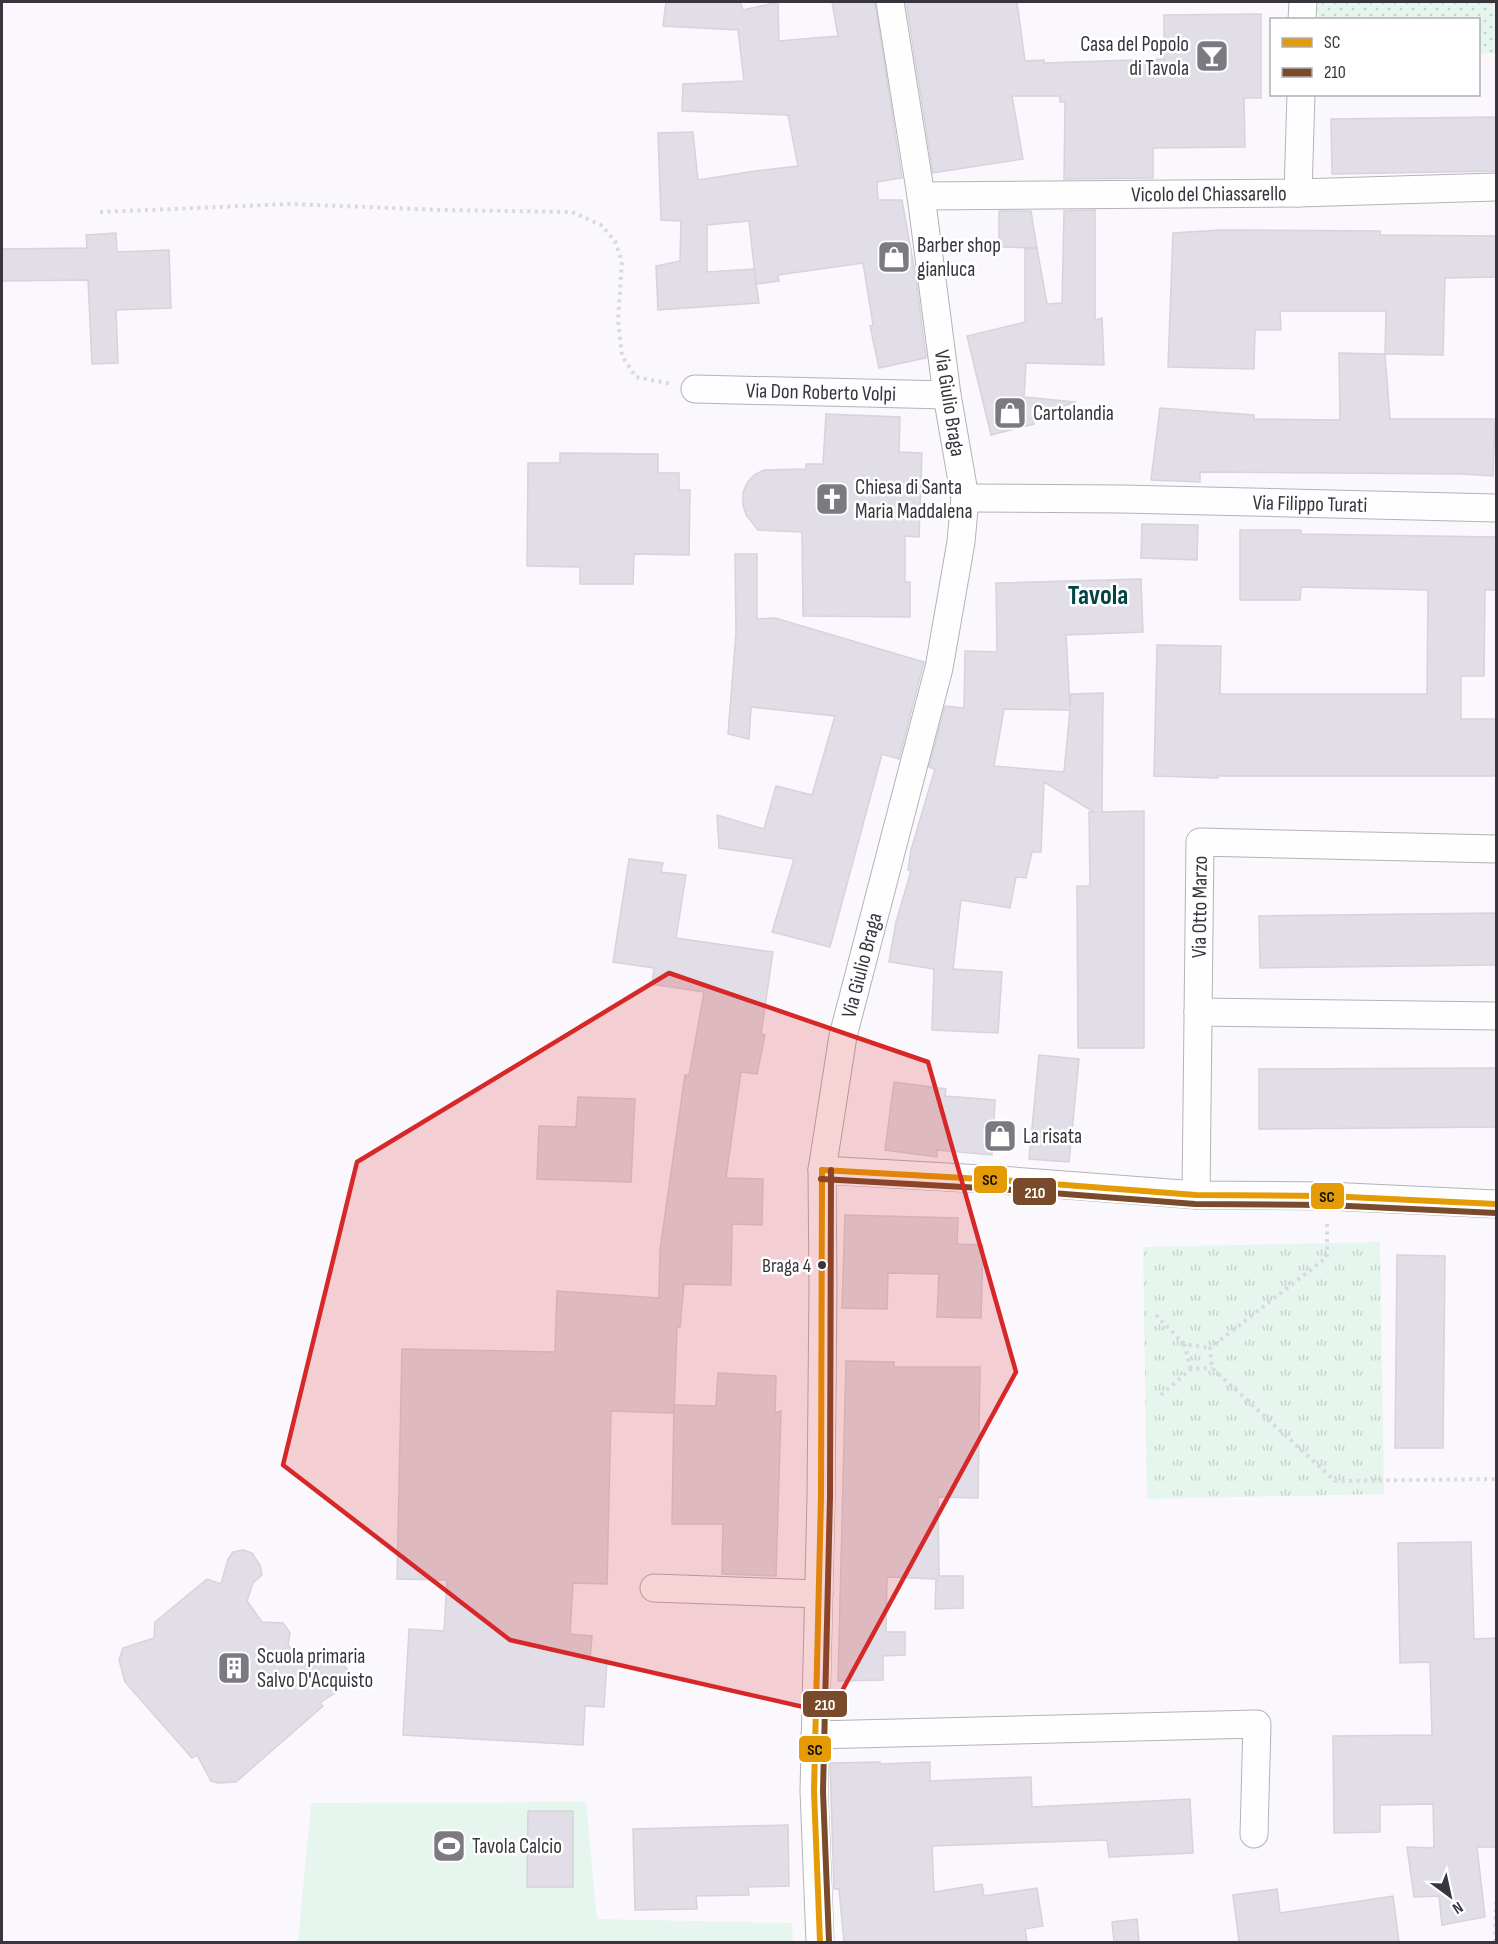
<svg xmlns="http://www.w3.org/2000/svg" width="1498" height="1944" viewBox="0 0 1498 1944" font-family="'Sofia Sans Condensed',sans-serif">
<defs>
<pattern id="grass-dots" width="8" height="8" patternUnits="userSpaceOnUse" patternTransform="scale(1.5)"><rect width="8" height="8" fill="#e6f5ee"/><path d="M2 2h.1M6 6h.1" fill="none" stroke="#c6d3cd" stroke-width="1.8" stroke-linecap="round"/></pattern>
<pattern id="park-tufts" width="24" height="20" patternUnits="userSpaceOnUse" patternTransform="scale(1.5)"><rect width="24" height="20" fill="#e6f5ee"/><path d="M3 7l-1-3M5 7V3M7 7l1-3M15 17l-1-3M17 17v-4M19 17l1-3" fill="none" stroke="#c6d3cd"/></pattern>
</defs>
<rect width="100%" height="100%" fill="#faf8fd"/>
<polygon fill="url(#grass-dots)" points="1318,2 1496,2 1496,53 1479,54 1478,20 1317,19"/>
<polygon fill="url(#park-tufts)" points="1380,1242 1384,1494 1147,1499 1143,1247"/>
<polygon fill="#e6f5ee" points="586,1802 597,1919 792,1923 793,1942 298,1942 311,1803"/>
<g fill="#e2dee7" stroke="#d6d3da" stroke-width="1.5" fill-rule="evenodd">
<polygon points="666,2 740,2 743,10 778,2 779,41 838,36 832,2 875,2 902,178 877,182 878,200 902,200 916,278 926,358 879,368 870,326 873,325 863,263 778,275 779,281 756,284 749,221 707,225 707,272 754,269 759,303 658,310 656,266 680,261 681,221 661,220 658,133 693,132 698,180 755,171 798,166 788,115 682,111 683,84 744,81 738,30 663,26"/>
<polygon points="906,2 1017,2 1025,61 1044,60 1044,63 1164,59 1164,15 1261,14 1261,98 1244,98 1245,147 1153,148 1153,178 1064,179 1065,102 1060,102 1060,96 1012,96 1023,159 933,173"/>
<polygon points="1497,117 1497,171 1332,174 1331,119"/>
<polygon points="1095,210 1095,320 1102,318 1104,365 1026,363 1024,397 1076,402 1032,416 1034,424 991,435 967,336 1025,322 1025,249 1037,248 1047,304 1062,303 1064,211"/>
<polygon points="999,211 1031,211 1037,248 999,247"/>
<polygon points="1221,230 1380,231 1380,235 1497,236 1497,277 1445,278 1443,355 1385,354 1386,311 1280,311 1281,330 1255,330 1254,369 1168,367 1173,233"/>
<polygon points="116,233 117,252 169,250 171,308 116,310 118,363 92,364 88,280 2,281 2,249 87,248 86,235"/>
<polygon points="1339,353 1385,354 1390,419 1495,419 1493,476 1463,474 1200,472 1200,482 1151,480 1160,408 1254,415 1254,419 1340,420"/>
<polygon points="826,414 900,417 899,452 922,453 919,537 905,536 905,582 910,582 910,617 803,616 802,532 758,530 746,515 743,505 743,493 747,483 754,475 764,470 806,469 806,464 823,464"/>
<polygon points="560,453 658,454 658,473 679,473 679,490 690,490 689,555 634,554 633,584 580,584 580,567 527,566 528,463 560,463"/>
<polygon points="1142,524 1198,525 1197,560 1141,558"/>
<polygon points="1240,530 1301,530 1301,534 1497,537 1497,590 1485,590 1484,676 1461,676 1461,719 1497,719 1497,776 1218,776 1218,778 1154,776 1157,645 1221,646 1220,694 1427,694 1428,590 1301,587 1300,600 1240,600"/>
<polygon points="735,554 757,554 757,619 775,618 924,662 899,759 882,754 830,947 772,932 794,859 719,848 717,815 764,829 776,786 812,795 835,716 751,707 749,739 728,734 736,633"/>
<path d="M1141,579L1143,632L1066,635L1070,706L1071,694L1103,693L1102,812L1144,811V1048H1078L1077,886H1090L1089,812H1094L1044,782L1041,852H1032L1026,878L1016,877L1010,908L961,900L953,969L1002,972L998,1033L932,1030L934,969L889,962L896,922L911,871L908,870L911,850L935,769L929,767L945,706L964,708L965,651L997,652L996,583ZM1004,709L1070,710L1064,772L994,766Z"/>
<polygon points="629,859 663,863 661,872 686,875 676,938 773,952 761,1034 765,1035 757,1074 741,1072 726,1178 763,1179 762,1225 732,1224 731,1285 684,1284 680,1327 677,1327 674,1413 611,1411 607,1584 573,1583 570,1634 592,1636 590,1659 607,1660 604,1707 585,1706 583,1745 403,1735 409,1629 444,1631 447,1580 397,1579 402,1349 555,1352 557,1291 659,1298 660,1250 685,1075 689,1076 704,992 652,984 654,968 613,962"/>
<polygon points="1497,913 1497,965 1260,968 1259,916"/>
<polygon points="1039,1055 1079,1059 1069,1162 1029,1159"/>
<polygon points="1497,1068 1497,1127 1259,1129 1259,1069"/>
<polygon points="894,1082 946,1089 945,1096 995,1100 992,1155 937,1150 937,1157 885,1150"/>
<polygon points="578,1097 635,1099 631,1182 537,1179 539,1126 576,1127"/>
<polygon points="845,1215 958,1218 957,1244 983,1245 981,1318 937,1317 939,1274 888,1273 887,1309 842,1308"/>
<polygon points="1397,1255 1445,1256 1443,1448 1395,1448"/>
<polygon points="846,1361 894,1362 894,1367 980,1367 978,1498 938,1497 939,1576 963,1576 963,1608 935,1609 936,1579 887,1577 886,1632 905,1632 905,1655 883,1656 883,1680 838,1681"/>
<polygon points="718,1373 776,1376 775,1413 781,1411 776,1576 722,1574 723,1524 672,1524 674,1405 716,1406"/>
<polygon points="1471,1542 1474,1639 1497,1638 1497,1847 1477,1847 1485,1917 1442,1925 1439,1896 1414,1897 1407,1847 1434,1848 1433,1804 1380,1805 1380,1832 1334,1833 1333,1736 1432,1735 1430,1662 1400,1663 1398,1543"/>
<polygon points="243,1550 252,1553 260,1565 262,1575 253,1583 247,1601 262,1622 283,1623 290,1633 288,1645 310,1669 329,1655 338,1659 351,1673 348,1684 320,1703 323,1706 236,1782 218,1783 211,1781 197,1755 192,1758 125,1682 119,1660 123,1648 154,1638 155,1622 207,1579 221,1584 228,1559 233,1552"/>
<polygon points="880,1762 880,1764 930,1762 930,1781 1031,1777 1032,1807 1190,1799 1193,1853 1109,1857 1107,1840 932,1846 934,1892 982,1884 984,1896 1037,1888 1043,1926 1025,1929 1027,1942 844,1942 839,1889 834,1889 830,1763"/>
<polygon points="528,1811 573,1811 573,1887 527,1887"/>
<polygon points="788,1825 789,1886 748,1887 749,1895 696,1896 697,1909 635,1910 633,1829"/>
<polygon points="1277,1889 1280,1913 1393,1896 1399,1942 1239,1942 1233,1895"/>
<polygon points="1137,1919 1139,1942 1114,1942 1112,1922"/>
</g>
<g fill="none" stroke-linecap="round" stroke-linejoin="round">
<defs>
<g id="street">
<polyline points="1302,20 1303,2"/>
<polyline points="1298,193 1301,94"/>
<path id="s1" d="M921,196L1298,193L1496,187"/>
<path id="s2" d="M695,389L947,395"/>
<path id="s3" d="M965,498L1122,499L1496,508"/>
<polyline points="1198,1012 1496,1016"/>
<polyline points="822,1170 1000,1180 1196,1195 1327,1196 1496,1204"/>
<path id="s4" d="M1196,1195L1200,842L1496,849"/>
<polyline points="654,1588 819,1594"/>
<polyline points="815,1735 1257,1724 1254,1834"/>
<path id="s5" d="M820,1942L814,1791L821,1497L823,1288L822,1170L843,1036L939,668L961,542L965,498L947,395L921,196L890,2"/>
</g>
</defs>
<use href="#street" stroke="#b5b2b8" stroke-width="29"/>
<g stroke="#dad9dc" stroke-width="4" stroke-dasharray="3 4.5" stroke-linecap="butt">
<polyline points="100,212 290,204 441,210 572,212 601,225 615,241 622,262 618,320 622,356 636,377 671,384"/>
<polyline points="1327,1224 1327,1257 1210,1348 1212,1368 1335,1481 1496,1479"/>
<polyline points="1156,1315 1184,1344 1210,1348"/>
<polyline points="1184,1344 1191,1369"/>
<polyline points="1161,1395 1191,1369 1212,1368"/>
<polyline points="1495,1942 1496,1898"/>
</g>
<use href="#street" stroke="#fefeff" stroke-width="27"/>
<defs>
<g id="bus-1">
<polyline points="822,1170 1000,1180 1196,1195 1327,1196 1496,1204"/>
<polyline points="820,1942 814,1791 821,1497 822,1170"/>
</g>
<g id="bus-2">
<polyline points="821,1179 999,1189 1195,1204 1327,1205 1496,1213"/>
<polyline points="829,1942 823,1791 830,1497 831,1170"/>
</g>
</defs>
<use href="#bus-1" stroke="#fff" stroke-width="10"/>
<use href="#bus-2" stroke="#fff" stroke-width="10"/>
<use href="#bus-1" stroke="#e49b06" stroke-width="6"/>
<use href="#bus-2" stroke="#7a4b2a" stroke-width="6"/>
</g>
<path fill="#d62828" fill-opacity="0.2" stroke="#d62828" stroke-width="4.5" stroke-linejoin="round" d="M669,973L928,1062L1016,1372L830,1713L510,1640L283,1465L357,1162Z"/>
<defs>
<symbol id="bar-square" viewBox="-11 -11 22 22"><rect x="-9" y="-9" width="18" height="18" rx="4" fill="#7d7981" stroke="#fff"/><path d="M-6-5H6L.8 .8V4.5H3.5V6h-7V4.5H-.8V.8Z" fill="#fff"/></symbol>
<symbol id="shop-square" viewBox="-11 -11 22 22"><rect x="-9" y="-9" width="18" height="18" rx="4" fill="#7d7981" stroke="#fff"/><path d="M-5-2.5h2.3a2.7 3.5 0 0 1 5.4 0H5L5.5 6h-11ZM-1.5-2.5h3a1.5 2.3 0 0 0-3 0Z" fill="#fff"/></symbol>
<symbol id="church-square" viewBox="-11 -11 22 22"><rect x="-9" y="-9" width="18" height="18" rx="4" fill="#7d7981" stroke="#fff"/><path d="M-1.2-6h2.4v3.5h3.3v2.4h-3.3V6h-2.4V-.1h-3.3v-2.4h3.3Z" fill="#fff"/></symbol>
<symbol id="building-square" viewBox="-11 -11 22 22"><rect x="-9" y="-9" width="18" height="18" rx="4" fill="#7d7981" stroke="#fff"/><path d="M-4-6H4V6H1V3H-1V6H-4ZM-2.5-4.3h1.7v1.8h-1.7ZM.8-4.3h1.7v1.8H.8ZM-2.5-1h1.7V.8h-1.7ZM.8-1h1.7V.8H.8Z" fill="#fff"/></symbol>
<symbol id="stadium-square" viewBox="-11 -11 22 22"><rect x="-9" y="-9" width="18" height="18" rx="4" fill="#7d7981" stroke="#fff"/><path d="M0-5a6.5 5 0 1 0 0 10a6.5 5 0 1 0 0-10ZM-3.5-1.8h7v3.6h-7Z" fill="#fff"/></symbol>
</defs>
<g fill-rule="evenodd">
<use href="#bar-square" x="1193" y="37" width="38" height="38"/>
<use href="#shop-square" x="875" y="238" width="38" height="38"/>
<use href="#shop-square" x="991" y="394" width="38" height="38"/>
<use href="#church-square" x="813" y="480" width="38" height="38"/>
<use href="#shop-square" x="981" y="1117" width="38" height="38"/>
<use href="#building-square" x="215" y="1649" width="38" height="38"/>
<use href="#stadium-square" x="430" y="1827" width="38" height="38"/>
</g>
<circle fill="#39353e" stroke="#fff" stroke-width="2" cx="822" cy="1265" r="5"/>
<g text-anchor="middle" stroke-width="5" stroke-linejoin="round" paint-order="stroke">
<g font-size="20" fill="#39353e" stroke="#fff" text-anchor="end">
<text x="811" y="1272">Braga 4</text>
</g>
<g font-size="21" fill="#39353e" stroke="#fff" text-anchor="start">
<text x="1189" y="51" text-anchor="end">Casa del Popolo<tspan x="1189" dy="24">di Tavola</tspan></text>
<text x="917" y="252">Barber shop<tspan x="917" dy="24">gianluca</tspan></text>
<text x="1033" y="420">Cartolandia</text>
<text x="855" y="494">Chiesa di Santa<tspan x="855" dy="24">Maria Maddalena</tspan></text>
<text x="1023" y="1143">La risata</text>
<text x="257" y="1663">Scuola primaria<tspan x="257" dy="24">Salvo D'Acquisto</tspan></text>
<text x="472" y="1853">Tavola Calcio</text>
</g>
<g font-size="21" fill="#39353e" stroke="#fff">
<text dy="7" stroke="none"><textPath href="#s1" startOffset="288">Vicolo del Chiassarello</textPath></text>
<text dy="7" stroke="none"><textPath href="#s2" startOffset="126">Via Don Roberto Volpi</textPath></text>
<text transform="translate(950 403) rotate(81)" y="7">Via Giulio Braga</text>
<text dy="7" stroke="none"><textPath href="#s3" startOffset="345">Via Filippo Turati</textPath></text>
<text dy="7" stroke="none"><textPath href="#s4" startOffset="288">Via Otto Marzo</textPath></text>
<text dy="7" stroke="none"><textPath href="#s5" startOffset="981">Via Giulio Braga</textPath></text>
</g>
<g font-size="27" font-weight="bold" fill="#024543" stroke="#fff">
<text x="1098" y="604">Tavola</text>
</g>
</g>
<g stroke="#fff" stroke-width="2">
<rect x="973" y="1165" width="35" height="29" rx="6" fill="#e49b06"/>
<rect x="1012" y="1177" width="45" height="29" rx="6" fill="#7a4b2a"/>
<rect x="1310" y="1182" width="35" height="28" rx="6" fill="#e49b06"/>
<rect x="802" y="1690" width="46" height="28" rx="6" fill="#7a4b2a"/>
<rect x="798" y="1735" width="34" height="28" rx="6" fill="#e49b06"/>
</g>
<g font-size="16" text-anchor="middle" font-weight="bold" fill="#fff">
<text x="1035" y="1198">210</text>
<text x="825" y="1710">210</text>
</g>
<g font-size="16" text-anchor="middle" font-weight="bold" fill="#111">
<text x="990" y="1185">SC</text>
<text x="1327" y="1202">SC</text>
<text x="815" y="1755">SC</text>
</g>
<rect width="1498" height="1944" fill="none" stroke="#39353e" stroke-width="6"/>
<rect x="1270" y="18" width="210" height="78" fill="#ffffff" stroke="#b0aeb2" stroke-width="1.5"/>
<rect x="1282" y="38" width="30" height="9" fill="#e49b06" stroke="#b0aeb2" stroke-width="1.5"/>
<text x="1324" y="48" font-size="18" fill="#39353e">SC</text>
<rect x="1282" y="68" width="30" height="9" fill="#7a4b2a" stroke="#b0aeb2" stroke-width="1.5"/>
<text x="1324" y="78" font-size="18" fill="#39353e">210</text>
<g transform="translate(1450 1896) rotate(147)" stroke="#ffffff" stroke-width="4.5" paint-order="stroke">
<path d="M0-4.5L10 22L0 15L-10 22Z" fill="#39353e"/>
<text y="-9" font-size="16" font-weight="bold" text-anchor="middle" fill="#39353e">N</text>
</g>
</svg>
